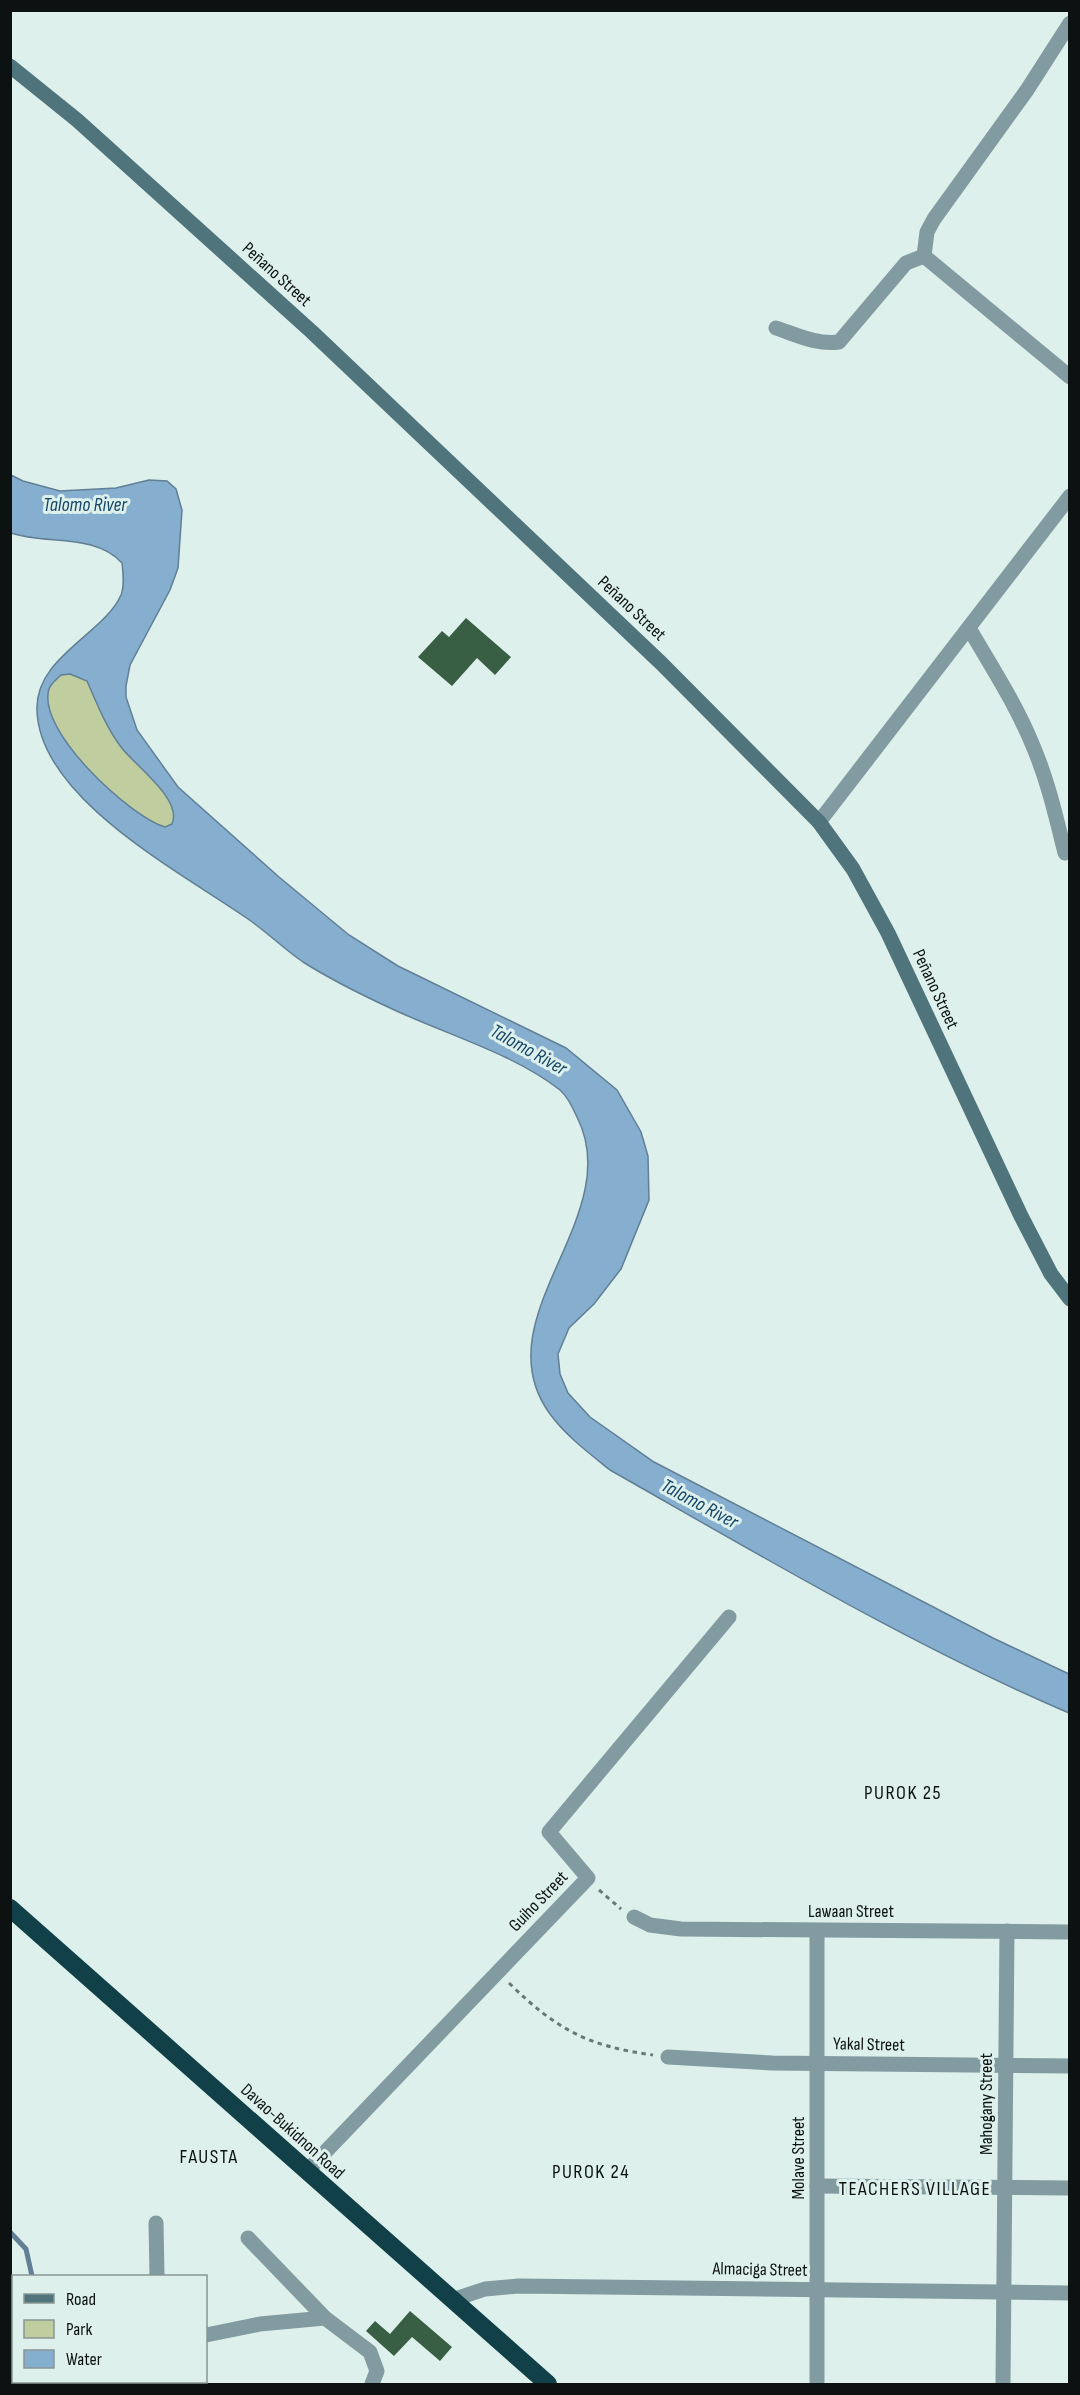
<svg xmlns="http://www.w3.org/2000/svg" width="1080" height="2395" viewBox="0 0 1080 2395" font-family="'Sofia Sans Condensed',sans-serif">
<rect width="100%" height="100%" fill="#ddf0ec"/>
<path fill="#bfcd9f" d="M70,674L87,681C97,704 106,727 121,747C134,765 183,798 173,824L165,827C130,816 36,730 49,688C51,683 57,678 61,675Z"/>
<path fill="#86aece" stroke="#617f95" stroke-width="1.5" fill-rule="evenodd" d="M11,475L23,481L60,491L116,488L149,480L167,481L176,489L182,510L178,568L170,590L130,665L126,686V697L137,730L178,787L279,877L349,935L398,966L566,1048L617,1090L641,1132L648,1156L649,1200L621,1269L594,1304L569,1328L558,1354L560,1374L568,1393L590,1417L654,1462L993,1638L1069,1674V1713C914,1647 758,1554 610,1470C589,1453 566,1436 550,1414C480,1318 628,1217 577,1117C573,1108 567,1096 560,1090C511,1052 444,1034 388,1007C360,994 330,979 303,962C284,949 267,932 248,919C184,874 39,799 37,710C35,657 104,634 121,595C125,585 123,573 122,563C95,533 46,545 11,533ZM70,674L87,681C97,704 106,727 121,747C134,765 183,799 172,824L165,827C129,816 36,730 49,689C51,683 57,679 61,675Z"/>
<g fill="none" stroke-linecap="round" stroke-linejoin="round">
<g stroke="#617f95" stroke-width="5">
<polyline points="10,2232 26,2249 32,2276"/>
<polyline points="74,2382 77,2384"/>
</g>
</g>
<g fill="#385f43">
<polygon points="466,618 511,657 495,675 477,658 452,686 418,657 442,631 449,637"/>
<polygon points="410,2311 452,2347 440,2361 412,2337 394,2356 366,2331 375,2321 390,2334"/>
</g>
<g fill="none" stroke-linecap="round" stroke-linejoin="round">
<g stroke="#6b7875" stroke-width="3" stroke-dasharray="4.5 4.5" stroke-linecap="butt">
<polyline points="599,1890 621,1909"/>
<path d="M509,1983C556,2029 587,2046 653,2055"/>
</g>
<g stroke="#829ba0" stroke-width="15">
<polyline points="924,256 927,232 934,219 1027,90 1070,23"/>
<path d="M776,328C797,335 817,345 839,342L906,263L924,256L1070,377"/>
<path d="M969,628C991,666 1016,704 1033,746C1048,781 1056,817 1065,853"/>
<polyline points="819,822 1070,496"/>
<polyline points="634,1917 650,1925 681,1929 1070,1932"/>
<polyline points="817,1931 817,2384"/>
<polyline points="668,2057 772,2063 1070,2066"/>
<polyline points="307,2171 588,1878 549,1832 729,1617"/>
<polyline points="817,2186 1070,2188"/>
<polyline points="156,2223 157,2276"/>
<polyline points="248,2238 325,2318 370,2352 377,2371 372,2384"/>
<polyline points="452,2300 485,2289 518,2286 1070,2293"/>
<polyline points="206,2335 260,2324 325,2318"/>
<polyline points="154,2382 154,2384"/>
<polyline points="1003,2384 1007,1931"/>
</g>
<polyline stroke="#4f747c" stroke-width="15" points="10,66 77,120 312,332 661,663 819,822 853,869 888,933 1021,1216 1051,1274 1070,1299"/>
<polyline stroke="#114049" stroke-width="18" points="10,1908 548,2384"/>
</g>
<g text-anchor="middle" stroke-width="6" stroke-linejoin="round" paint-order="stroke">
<g font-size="18" fill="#0b1211" stroke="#ddf0ec">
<text transform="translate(277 274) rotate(42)" y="6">Peñano Street</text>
<text transform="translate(632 608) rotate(43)" y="6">Peñano Street</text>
<text transform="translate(936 989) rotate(65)" y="6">Peñano Street</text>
<text transform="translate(538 1901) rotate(-46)" y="6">Guiho Street</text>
<text x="851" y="1917">Lawaan Street</text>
<text transform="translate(869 2044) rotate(1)" y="6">Yakal Street</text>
<text transform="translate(986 2104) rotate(-90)" y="6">Mahogany Street</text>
<text transform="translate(293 2131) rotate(42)" y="6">Davao-Bukidnon Road</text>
<text transform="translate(798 2158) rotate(-90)" y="6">Molave Street</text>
<text transform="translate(760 2269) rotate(1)" y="6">Almaciga Street</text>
</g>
<g font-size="20" font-style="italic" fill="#174767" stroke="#ddf0ec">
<text x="85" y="511">Talomo River</text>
<text transform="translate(529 1049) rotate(29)" y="7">Talomo River</text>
<text transform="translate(700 1503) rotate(28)" y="7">Talomo River</text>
</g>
<g font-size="20" letter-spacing="1.5" fill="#0b1211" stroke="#ddf0ec">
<text x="903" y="1799">PUROK 25</text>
<text x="209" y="2163">FAUSTA</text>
<text x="591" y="2178">PUROK 24</text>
<text x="915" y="2195">TEACHERS VILLAGE</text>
</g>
</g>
<rect width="1080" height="2395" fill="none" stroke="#0b1211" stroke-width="24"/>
<rect x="12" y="2275" width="195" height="108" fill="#ddf0ec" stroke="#899794" stroke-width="1.5"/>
<rect x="24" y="2294" width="30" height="9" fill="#4f747c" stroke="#899794" stroke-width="1.5"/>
<text x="66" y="2305" font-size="18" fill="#0b1211">Road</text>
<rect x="24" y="2320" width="30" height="18" fill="#bfcd9f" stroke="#899794" stroke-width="1.5"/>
<text x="66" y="2335" font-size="18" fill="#0b1211">Park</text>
<rect x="24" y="2350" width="30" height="18" fill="#86aece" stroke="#899794" stroke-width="1.5"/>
<text x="66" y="2365" font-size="18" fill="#0b1211">Water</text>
</svg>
